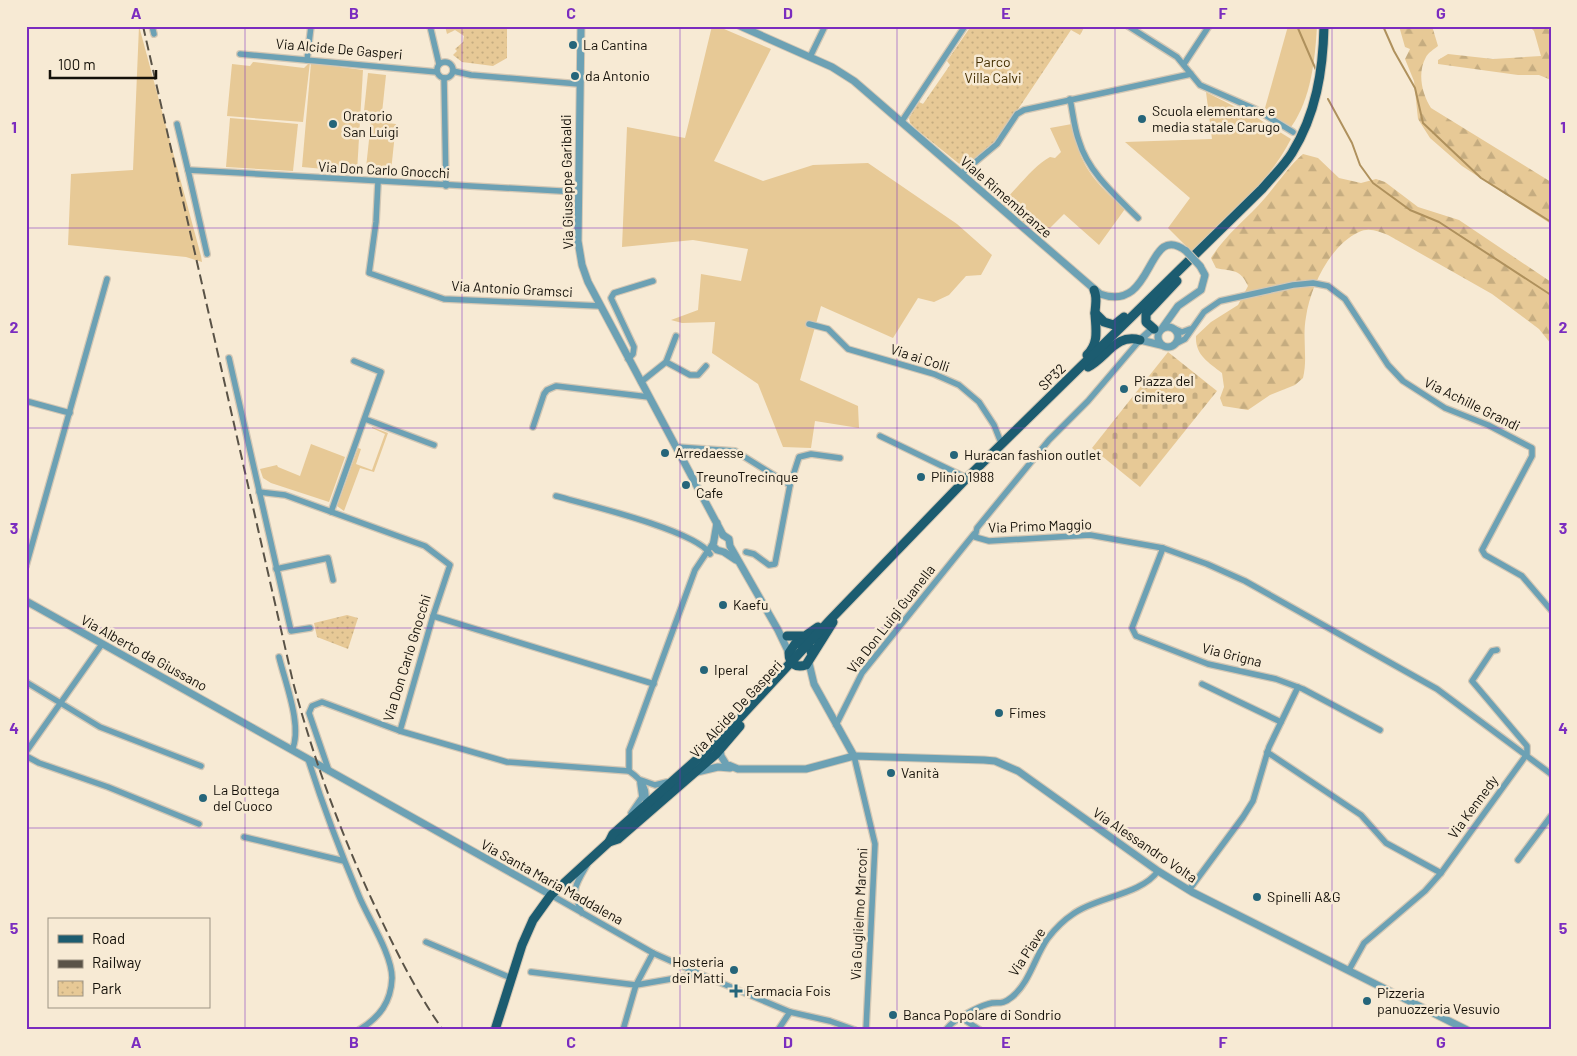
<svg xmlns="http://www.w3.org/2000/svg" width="1577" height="1056" viewBox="0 0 1577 1056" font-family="Barlow,sans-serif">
<defs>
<pattern id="forest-firs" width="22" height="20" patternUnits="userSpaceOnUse" patternTransform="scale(1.25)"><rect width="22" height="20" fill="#e7c996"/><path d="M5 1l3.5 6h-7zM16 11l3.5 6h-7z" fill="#c5ac80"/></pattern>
<pattern id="cemetery-stones" width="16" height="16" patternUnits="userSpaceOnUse" patternTransform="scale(1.25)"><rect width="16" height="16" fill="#e7c996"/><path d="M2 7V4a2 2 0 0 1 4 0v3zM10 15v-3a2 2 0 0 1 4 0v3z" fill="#c5ac80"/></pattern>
<pattern id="park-dots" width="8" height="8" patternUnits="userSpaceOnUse" patternTransform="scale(1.25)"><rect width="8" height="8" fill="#e7c996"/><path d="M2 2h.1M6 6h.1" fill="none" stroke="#c5ac80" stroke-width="1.8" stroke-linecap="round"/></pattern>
</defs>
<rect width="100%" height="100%" fill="#f7ead4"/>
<g fill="#e7c996">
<polygon points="139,26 201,256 202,262 186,257 68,245 71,174 133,170"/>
<polygon points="712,26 717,26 771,49 714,161 763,181 813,165 868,163 957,224 992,255 981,275 966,276 949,295 934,302 918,298 893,338 821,306 800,380 858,406 859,428 815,421 811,448 783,447 758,384 712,353 715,322 682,323 671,320 698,310 701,274 741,281 748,249 693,240 622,247 627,127 685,138"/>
<path d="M1288,26H1317C1315,60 1311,99 1291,127L1267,114L1265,108Z"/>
<polygon points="253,62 304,68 310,62 303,122 227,116 232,64 250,66"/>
<polygon points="311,63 363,70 357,172 302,167"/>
<polygon points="368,73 386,75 382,113 364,111"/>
<path d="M1206,92L1259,119L1291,139C1268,184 1228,217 1192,252L1168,228L1190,198L1125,142L1212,139Z"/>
<polygon points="230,118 298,124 293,171 226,167"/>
<polygon points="371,121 396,124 391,171 366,168"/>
<path d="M1072,124C1079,165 1094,182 1125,209L1099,245L1064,214L1041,237L1001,204C1016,190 1034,165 1050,157L1055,158L1061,152L1050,128Z"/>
<polygon points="372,427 388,433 374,472 360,468 344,511 337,506 358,448 361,449 356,464 372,470 385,434 372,428"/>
<polygon points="311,444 345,457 329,502 271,483 263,478 260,469 277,465 278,467 300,476"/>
</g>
<g fill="url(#forest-firs)">
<path d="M1399,26H1432L1438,46C1434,49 1428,53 1426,57C1417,73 1422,94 1431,108L1551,182V224L1462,166L1430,138L1418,119L1414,81L1405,59L1410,49L1405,47Z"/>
<polygon points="1529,26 1551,26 1551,80 1539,75 1518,75 1438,64 1438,60 1448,54 1493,59 1541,56 1534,31"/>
<path d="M1303,154L1318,158L1339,178L1361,183L1376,179L1385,182L1418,207L1459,220L1551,282V344L1539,329L1492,294L1388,235C1379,231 1368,227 1359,232C1330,245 1310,288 1306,317C1302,338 1308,358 1303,378L1295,385L1270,395L1248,410L1223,406L1220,398L1224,387L1222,373C1208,362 1195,355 1196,336L1211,322L1238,305L1248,286C1240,268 1233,272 1216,268L1211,258C1225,235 1248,218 1265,198C1278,183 1288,167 1303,154Z"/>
</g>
<polygon fill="url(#cemetery-stones)" points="1168,352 1217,391 1140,487 1092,448"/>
<g fill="url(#park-dots)">
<polygon points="445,26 507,26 507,58 493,66 462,62 453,55 457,51 455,49 463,42 464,36 455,30 447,34"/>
<polygon points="971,26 1085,26 1080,35 1071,30 996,142 963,167 916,129 910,123 909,118 919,102 923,104 950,65 947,61"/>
<polygon points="347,615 358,618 348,649 317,637 314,623"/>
</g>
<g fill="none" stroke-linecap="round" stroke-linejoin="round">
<g stroke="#af915d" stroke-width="2">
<polyline points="1297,26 1316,70"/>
<polyline points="1383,26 1394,51 1415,88 1423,123 1481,178 1551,222"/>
<polyline points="1328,99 1352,143 1360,165 1373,183 1410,210 1439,222 1551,295"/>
</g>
<defs>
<g id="minor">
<polyline points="152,26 154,34"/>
<polyline points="430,26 439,64"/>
<polyline points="1128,26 1177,57 1200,85 1255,109 1293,132"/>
<polyline points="240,54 437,72"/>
<polyline points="810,57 825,26"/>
<polyline points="307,60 311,26"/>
<circle cx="445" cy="70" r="8"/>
<polyline points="1184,64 1209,26"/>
<polyline points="453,71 471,75 579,84"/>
<polyline points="444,78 446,186"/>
<path d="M1070,99C1073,113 1074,128 1079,141C1088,172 1116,196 1138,218"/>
<polyline points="902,121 965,26"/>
<polyline points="177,124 188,170"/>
<polyline points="961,174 997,144 1017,114 1024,110 1191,74"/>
<polyline points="378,182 376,222 369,273 444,299 600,306"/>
<polyline points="207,254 188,170 578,192"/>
<polyline points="809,324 828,329 848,349 934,374 959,385 979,402 994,425 1002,445"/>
<polyline points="1175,329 1182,332 1190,329"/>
<polyline points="1140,340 1088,401 1049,440 977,528 975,537 989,541 1090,535 1163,548 1207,564 1245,581 1437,689 1551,774"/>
<polyline points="1175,344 1185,339 1204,312 1220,301 1293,285 1313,283 1328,286 1345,299 1388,365 1403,381 1445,408 1488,425 1532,448 1532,456 1482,550 1485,555 1522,576 1551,610"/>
<polyline points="229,358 291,631 310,628"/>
<polyline points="628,359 633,354 634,347 611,298 614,293 653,281"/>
<polyline points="666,362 690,375 698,375 706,366"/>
<polyline points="641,382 666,362 676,336"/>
<polyline points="26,401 70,413"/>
<polyline points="365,419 434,445"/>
<polyline points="533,427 544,394 547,390 556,386 649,397"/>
<polyline points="880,436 967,478"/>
<polyline points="677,447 735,451 790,485 775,564 769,565 754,554 746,552"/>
<polyline points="790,485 799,457 811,454 840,458"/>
<polyline points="259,492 285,495 425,546 450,565 433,616 400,731 322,702 312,706 309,713 329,771"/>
<path d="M556,496C585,504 697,531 710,554"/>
<polyline points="331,512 381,372 354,361"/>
<polyline points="1163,548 1132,628 1136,636 1208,664 1276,679 1303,689 1380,730"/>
<polyline points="26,566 107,279"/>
<polyline points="276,569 328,558 333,580"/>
<polyline points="433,616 654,684"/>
<path d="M279,657C285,682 303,727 292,750"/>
<polyline points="26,682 100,727 201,766"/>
<polyline points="1202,684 1281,722"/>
<polyline points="836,725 862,673 974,534"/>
<path d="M400,731L507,762L629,771C642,780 649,789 645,805"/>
<polyline points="26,752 102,644"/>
<polyline points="1267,752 1361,815 1386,843 1441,873"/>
<polyline points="26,756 39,763 108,787 199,824"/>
<polyline points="854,756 875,844 866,1030"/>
<path d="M308,759C323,806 340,851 359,896C368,918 392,954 392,978C391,1002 380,1017 359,1030"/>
<polyline points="629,771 629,750 695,570 713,543"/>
<polyline points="641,780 655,785 667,782"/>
<polyline points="631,813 642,797 640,783"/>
<polyline points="244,837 344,861"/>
<polyline points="1518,860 1551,816"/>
<polyline points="1189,890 1243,817 1253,801 1269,747 1298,687"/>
<polyline points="551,895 653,953 700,974 790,1012 830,1021 855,1030"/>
<path d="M582,913C571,890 574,887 587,865"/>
<polyline points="426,942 511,978"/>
<polyline points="1349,970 1364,943 1425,891 1441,873 1527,754 1527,746 1472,681 1492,651 1497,650"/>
<polyline points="531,972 636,985 700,974"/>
<polyline points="960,1017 980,1030"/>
<polyline points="623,1030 636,985 653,953"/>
<polyline points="778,1030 790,1012"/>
<path d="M946,1030C951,1021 977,1007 988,1004C998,1001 1001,1006 1012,997C1030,982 1035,956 1048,938C1055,929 1064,920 1073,914C1096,897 1141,895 1158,871"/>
</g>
<g id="tertiary">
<polyline points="581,26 578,241 582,265 588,282 723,535"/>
<path d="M740,26L832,67L854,81L1100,294C1156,314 1145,220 1186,251"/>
<circle cx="1168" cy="337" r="10"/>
<polyline points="1163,327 1178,306 1201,290 1205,275 1200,266"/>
<polyline points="1140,340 1151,330 1158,330"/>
<polyline points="1140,340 1161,345"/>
<polyline points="717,523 713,546 717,550 724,552 736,560"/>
<polyline points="723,535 729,539 730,546 778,630 789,653"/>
<polyline points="26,601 551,895"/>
<polyline points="809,663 814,684 854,756"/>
<polyline points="720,748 721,756 726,764 738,769 806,769 854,756 984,760 995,761 1018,771 1158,871 1192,892 1467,1030"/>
<polyline points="697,772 718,767 730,768"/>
</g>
<g id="primary">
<polyline points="1095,313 1104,322 1114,325 1124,317"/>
<polyline points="1154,329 1146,322 1146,314 1177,281"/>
<path d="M1087,355C1099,343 1096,330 1095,314C1095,305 1098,299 1094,290"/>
<path d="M1088,367C1107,357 1116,333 1140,340"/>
<polyline points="787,636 805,636 818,627"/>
<path d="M812,655L810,648L803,643L795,644L789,653C789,664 796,668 806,665L833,622"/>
<polyline points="609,842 618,839 716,754 740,726"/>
<path d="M495,1030L522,945L533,920L551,895L609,842L613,834L721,738L830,620L967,478L1262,189C1272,177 1284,166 1292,153C1316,114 1323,71 1324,26"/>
</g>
</defs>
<use href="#minor" stroke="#d3c7b4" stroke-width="8"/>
<use href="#tertiary" stroke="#d3c7b4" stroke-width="9"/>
<use href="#primary" stroke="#d3c7b4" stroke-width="11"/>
<use href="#minor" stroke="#6ca1b4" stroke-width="5.5"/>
<use href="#tertiary" stroke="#6ca1b4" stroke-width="7"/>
<use href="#primary" stroke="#1c5c70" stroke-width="9"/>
<path stroke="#5a5347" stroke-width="2" stroke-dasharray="10 5" stroke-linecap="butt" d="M143,26L293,682C313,757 339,829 372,900C393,945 414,989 443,1030"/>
<defs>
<polyline id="tertiary-bridge" points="1186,251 1200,266"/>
</defs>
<use href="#tertiary-bridge" stroke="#d3c7b4" stroke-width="9" stroke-linecap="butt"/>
<use href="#tertiary-bridge" stroke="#6ca1b4" stroke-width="7"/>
</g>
<path fill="none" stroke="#7b2cbf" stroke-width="1" stroke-opacity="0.55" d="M245,26V1030M462,26V1030M680,26V1030M897,26V1030M1115,26V1030M1332,26V1030M26,228H1551M26,428H1551M26,628H1551M26,828H1551"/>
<g fill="#25657a" stroke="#f7ead4" stroke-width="2">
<circle cx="573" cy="45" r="5"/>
<circle cx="575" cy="76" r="5"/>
<circle cx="1142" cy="119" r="5"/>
<circle cx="333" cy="124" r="5"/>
<circle cx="1124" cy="389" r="5"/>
<circle cx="665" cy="453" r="5"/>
<circle cx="954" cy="455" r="5"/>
<circle cx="921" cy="477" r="5"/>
<circle cx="686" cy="485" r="5"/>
<circle cx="723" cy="605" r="5"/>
<circle cx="704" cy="670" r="5"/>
<circle cx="999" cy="713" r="5"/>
<circle cx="891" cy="773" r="5"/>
<circle cx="203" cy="798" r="5"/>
<circle cx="1257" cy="897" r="5"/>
<circle cx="734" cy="970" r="5"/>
<path d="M733.5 983.5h5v5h5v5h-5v5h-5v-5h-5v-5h5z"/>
<circle cx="1367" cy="1001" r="5"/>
<circle cx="893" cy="1015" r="5"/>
</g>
<g text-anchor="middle" stroke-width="5" stroke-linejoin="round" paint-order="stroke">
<g font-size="14" fill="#151109" stroke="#f7ead4" text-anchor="start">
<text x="583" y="50">La Cantina</text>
<text x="585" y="81">da Antonio</text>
<text x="1152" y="116">Scuola elementare e<tspan x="1152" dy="16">media statale Carugo</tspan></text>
<text x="343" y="121">Oratorio<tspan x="343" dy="16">San Luigi</tspan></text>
<text x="1134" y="386">Piazza del<tspan x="1134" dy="16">cimitero</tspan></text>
<text x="675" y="458">Arredaesse</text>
<text x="964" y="460">Huracan fashion outlet</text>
<text x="696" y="482">TreunoTrecinque<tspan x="696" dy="16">Cafe</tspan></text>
<text x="931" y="482">Plinio 1988</text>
<text x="733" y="610">Kaefu</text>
<text x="714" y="675">Iperal</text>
<text x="1009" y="718">Fimes</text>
<text x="901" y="778">Vanità</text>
<text x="213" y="795">La Bottega<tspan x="213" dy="16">del Cuoco</tspan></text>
<text x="1267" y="902">Spinelli A&amp;G</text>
<text x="724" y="967" text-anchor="end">Hosteria<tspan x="724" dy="16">dei Matti</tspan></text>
<text x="746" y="996">Farmacia Fois</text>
<text x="1377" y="998">Pizzeria<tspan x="1377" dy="16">panuozzeria Vesuvio</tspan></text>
<text x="903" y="1020">Banca Popolare di Sondrio</text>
</g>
<g font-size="14" fill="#151109" stroke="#f7ead4">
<text transform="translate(339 49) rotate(5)" y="5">Via Alcide De Gasperi</text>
<text transform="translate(384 170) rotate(3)" y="5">Via Don Carlo Gnocchi</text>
<text transform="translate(567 182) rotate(-91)" y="5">Via Giuseppe Garibaldi</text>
<text transform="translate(1006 197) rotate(41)" y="5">Viale Rimembranze</text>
<text transform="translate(512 289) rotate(3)" y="5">Via Antonio Gramsci</text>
<text transform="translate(920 358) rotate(18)" y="5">Via ai Colli</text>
<text transform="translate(1052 377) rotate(-44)" y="5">SP32</text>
<text transform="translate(1472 404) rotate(26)" y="5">Via Achille Grandi</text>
<text transform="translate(1040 526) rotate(-2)" y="5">Via Primo Maggio</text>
<text transform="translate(891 619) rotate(-52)" y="5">Via Don Luigi Guanella</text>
<text transform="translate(144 653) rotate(29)" y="5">Via Alberto da Giussano</text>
<text transform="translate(1232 655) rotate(14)" y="5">Via Grigna</text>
<text transform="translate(407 658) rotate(-73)" y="5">Via Don Carlo Gnocchi</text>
<text transform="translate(736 709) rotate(-47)" y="5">Via Alcide De Gasperi</text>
<text transform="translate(1473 807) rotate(-54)" y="5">Via Kennedy</text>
<text transform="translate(1145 845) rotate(34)" y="5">Via Alessandro Volta</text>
<text transform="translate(552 882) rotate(29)" y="5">Via Santa Maria Maddalena</text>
<text transform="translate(859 914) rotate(-87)" y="5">Via Guglielmo Marconi</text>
<text transform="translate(1027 952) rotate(-57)" y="5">Via Piave</text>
</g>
<g font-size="14" fill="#432e01" stroke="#f7ead4">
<text x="993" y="67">Parco<tspan x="993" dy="16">Villa Calvi</tspan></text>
</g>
</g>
<rect width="1577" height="1056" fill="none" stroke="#f7ead4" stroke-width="55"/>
<rect x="48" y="918" width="162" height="90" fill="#f7ead4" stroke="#9d9383"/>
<rect x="58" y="935" width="25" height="8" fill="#1c5c70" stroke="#9d9383"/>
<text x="92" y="944" font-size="15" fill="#151109">Road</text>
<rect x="58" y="960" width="25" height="8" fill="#5a5347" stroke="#9d9383"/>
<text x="92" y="968" font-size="15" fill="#151109">Railway</text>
<rect x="58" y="981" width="25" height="15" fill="url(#park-dots)" stroke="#9d9383"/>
<text x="92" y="994" font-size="15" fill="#151109">Park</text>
<path d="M50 70v8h106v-8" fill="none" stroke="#151109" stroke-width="2.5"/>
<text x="58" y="70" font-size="15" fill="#151109" stroke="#f7ead4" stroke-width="4" paint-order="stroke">100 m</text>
<rect x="28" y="28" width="1522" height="1000" fill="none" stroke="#7b2cbf" stroke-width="2"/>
<g font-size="16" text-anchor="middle" font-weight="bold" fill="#7b2cbf">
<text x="136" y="19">A</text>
<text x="354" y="19">B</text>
<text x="571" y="19">C</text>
<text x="788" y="19">D</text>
<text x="1006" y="19">E</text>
<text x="1223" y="19">F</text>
<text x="1441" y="19">G</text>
<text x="14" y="133">1</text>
<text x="1563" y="133">1</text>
<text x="14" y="333">2</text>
<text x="1563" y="333">2</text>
<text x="14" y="534">3</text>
<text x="1563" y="534">3</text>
<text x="14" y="734">4</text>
<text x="1563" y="734">4</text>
<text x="14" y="934">5</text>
<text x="1563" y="934">5</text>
<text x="136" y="1048">A</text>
<text x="354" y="1048">B</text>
<text x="571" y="1048">C</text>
<text x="788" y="1048">D</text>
<text x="1006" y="1048">E</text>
<text x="1223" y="1048">F</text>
<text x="1441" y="1048">G</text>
</g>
</svg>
